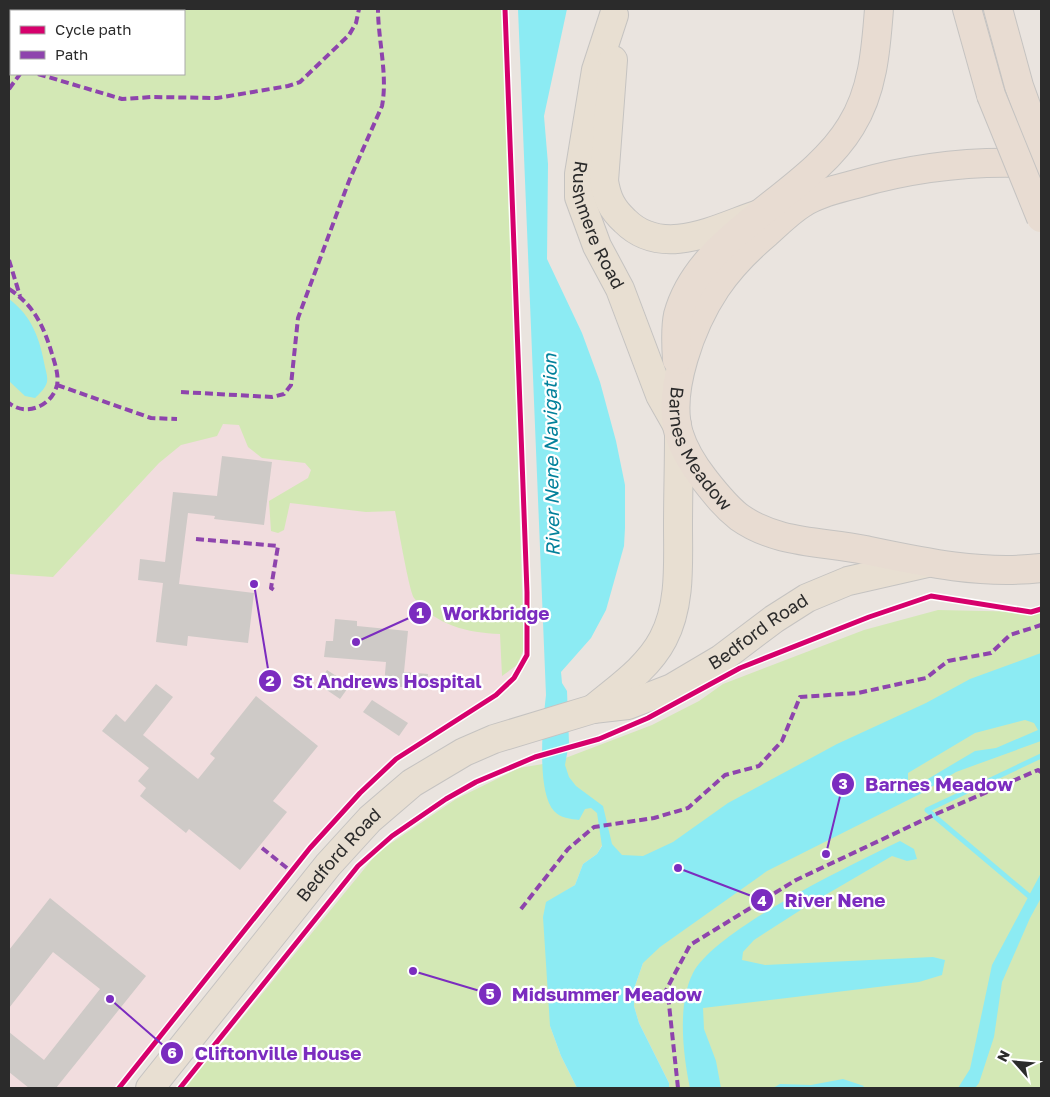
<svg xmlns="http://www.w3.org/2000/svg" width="1050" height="1097" viewBox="0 0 1050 1097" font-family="'Golos Text',sans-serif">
<rect width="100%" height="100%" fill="#eae4df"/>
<path fill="#f1ddde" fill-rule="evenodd" d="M9,9H396L462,487L527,655L514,678L496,695L396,759L360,793L310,848L119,1088H9ZM11,11H184V74H11Z"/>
<g fill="#d3e8b5" fill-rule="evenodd">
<path d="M9,9H503L524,649L517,665L502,676L500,634C468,633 435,625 414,598C409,590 398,525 395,511L366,512L290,503L284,530L278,533L271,531L269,501L308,478L311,470L305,463L262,458L248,447L239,425L223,424L217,436L181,445L159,463L53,577L9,574ZM11,11H184V74H11Z"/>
<polygon points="1041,609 1041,1088 669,1088 669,1083 639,1023 634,1006 635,986 643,963 606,838 597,854 583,864 575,885 564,892 550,1026 561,1056 577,1088 185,1088 378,852 456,799 519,768 555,762 652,725 699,701 723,684 864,630 938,610 1030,612"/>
</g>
<g fill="#8cebf3" fill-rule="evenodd">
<path d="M518,9H567L544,116L548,164L547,259L582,333L600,382L616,441L625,485V528L624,546L606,610L591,638L561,672L562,683L567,691L569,743L565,765L569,777L576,786L603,806L612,844L622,855L643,856L673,842L728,803L837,744L926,703L970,679L1041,653V741L956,772L920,794L767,871L660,947L643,963L635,986L634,1006L639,1023L669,1083V1088H577L561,1056L550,1026L543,917L546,902L575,885L583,864L597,854L602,846L597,813L591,808L585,809L579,820C571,819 560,818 554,811C536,791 543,721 546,695ZM1025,720L1034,723L1038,730L996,748L975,751L916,786L908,784V773L975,733Z"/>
<path d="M9,299C32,316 40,339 45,367C46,371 48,378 47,382C45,389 40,393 35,398L25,396L9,381Z"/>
<path d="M900,841L914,849L917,859L907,861L892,856L810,904L754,940L743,952L742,960L765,965L933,957L945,960L942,975L919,982L703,1008L704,1029L716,1061L721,1088H690C683,1055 677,1004 693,973C716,929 853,864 900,841Z"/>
<polygon points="1041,873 1041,898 1030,918 1002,982 994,1037 979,1083 975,1088 958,1088 970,1069 992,965"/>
<polygon points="843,1079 864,1086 862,1088 773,1088 780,1084 811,1085"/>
</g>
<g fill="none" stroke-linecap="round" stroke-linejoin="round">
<polyline stroke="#8cebf3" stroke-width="5" points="1029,896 927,810 1041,756"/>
</g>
<g fill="#cecac7">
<polygon points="222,456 272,462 264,525 214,519 215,516 188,513 179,584 254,593 248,643 188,636 187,646 156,642 163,583 138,580 140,559 165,562 173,492 217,496"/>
<polygon points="335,619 357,621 357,626 408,631 404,672 428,674 426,690 384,685 386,662 324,657 326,641 333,641"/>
<polygon points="327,670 350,685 340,699 318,684"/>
<polygon points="156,684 173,697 143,735 198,779 215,758 210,754 256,696 318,746 273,801 287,812 240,870 189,829 186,833 140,796 146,788 138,781 149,768 102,731 116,714 125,722"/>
<polygon points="372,700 408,723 399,736 363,712"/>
<polygon points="50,898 146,976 56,1088 29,1088 9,1072 9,1032 44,1060 100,989 53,952 9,1008 9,950"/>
</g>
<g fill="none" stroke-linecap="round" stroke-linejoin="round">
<defs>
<g id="primary">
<path id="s1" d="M614,15L596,70L579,174V197L597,246L620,289L660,395L677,425"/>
<path d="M613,60L604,181C607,199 612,209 625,221C663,259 717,228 759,214"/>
<path d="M593,709C618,688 648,668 663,639C681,605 678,563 678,526C678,496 679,465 679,435"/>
<path id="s2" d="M150,1088L328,865L370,819L412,783L464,752L494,739L593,709L628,705L672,688L721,659L774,619L807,598L848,581L927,563"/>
</g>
<g id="trunk">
<polyline points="967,9 991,95"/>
<polyline points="998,9 1019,86 1041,147"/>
<path id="s3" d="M1041,164C979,160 915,167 856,184C838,189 818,193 803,203C790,211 778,223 767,233C748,249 730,267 716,288C692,324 666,391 679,434C684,450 694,466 704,479C715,493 725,506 739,517C777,544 821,541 865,550C922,562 982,575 1041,568"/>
<path d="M677,360C676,345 675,329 678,315C700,233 809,196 851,126C873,91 876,49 879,9"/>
</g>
</defs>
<use href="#primary" stroke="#c5c3c1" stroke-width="30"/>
<use href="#trunk" stroke="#c5c3c1" stroke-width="30"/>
<use href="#primary" stroke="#e8dfd2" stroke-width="28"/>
<use href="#trunk" stroke="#e8dcd2" stroke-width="28"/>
<defs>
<polyline id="trunk-bridge" points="991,95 1041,218"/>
</defs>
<use href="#trunk-bridge" stroke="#c5c3c1" stroke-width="30" stroke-linecap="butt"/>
<use href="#trunk-bridge" stroke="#e8dcd2" stroke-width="28"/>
<g stroke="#8e44ad" stroke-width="4" stroke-dasharray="8 4" stroke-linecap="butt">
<polyline points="68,9 68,11"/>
<polyline points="117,11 117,9"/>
<polyline points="38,74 122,99 152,97 217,98 288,86 300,82 349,35 356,23 359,9"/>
<polyline points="9,89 20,74"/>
<polyline points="9,260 20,296"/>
<path d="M9,289C34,305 44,327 52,354C55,364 59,375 57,385C52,406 26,417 9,403"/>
<polyline points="57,385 151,418 177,419"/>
<path d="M181,392L272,397L284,394L291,385L298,318L349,181L382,106C388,75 378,40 378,9"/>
<polyline points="196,539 278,546 271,588 276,591"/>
<polyline points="262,848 292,872"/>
<polyline points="521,909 568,849 594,827 654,818 688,808 725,775 759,766 782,741 800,697 858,693 926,678 948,661 991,653 1010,635 1041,625"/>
<polyline points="678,1088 668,995 664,994 690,945 796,880 936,814 1038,770 1041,772"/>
</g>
<defs>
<g id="cycleway">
<polyline points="119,1088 310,848 360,793 396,759 496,695 514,678 527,655 527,592 505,9"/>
<polyline points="180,1088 358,866 392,836 446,799 476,782 535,757 599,739 648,718 740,668 869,617 931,596 1031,612 1041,609"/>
</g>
</defs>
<use href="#cycleway" stroke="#fff" stroke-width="8"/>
<use href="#cycleway" stroke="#d6006c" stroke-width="5"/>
</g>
<g text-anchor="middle" stroke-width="4.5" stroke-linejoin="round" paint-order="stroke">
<g font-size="18" fill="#2b2b2b" stroke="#fff">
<text dy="6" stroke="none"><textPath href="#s1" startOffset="218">Rushmere Road</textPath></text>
<text dy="6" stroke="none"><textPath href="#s3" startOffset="541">Barnes Meadow</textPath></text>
<text dy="6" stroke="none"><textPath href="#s2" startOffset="785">Bedford Road</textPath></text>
<text dy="6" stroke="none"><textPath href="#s2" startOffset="300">Bedford Road</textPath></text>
</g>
<g font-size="19" font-style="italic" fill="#02819b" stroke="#fff">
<text transform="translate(551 455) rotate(-91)" y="7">River Nene Navigation</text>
</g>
</g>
<path fill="none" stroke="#7b2cbf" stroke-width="2" d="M356 642L420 613M254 584L270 681M826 854L843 784M678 868L762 900M413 971L490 994M110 999L172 1053"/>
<g fill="#7b2cbf" stroke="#fff" stroke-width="2">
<circle cx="356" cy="642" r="5"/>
<circle cx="254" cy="584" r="5"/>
<circle cx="826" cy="854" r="5"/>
<circle cx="678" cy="868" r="5"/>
<circle cx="413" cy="971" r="5"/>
<circle cx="110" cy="999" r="5"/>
<circle cx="420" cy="613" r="12"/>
<circle cx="270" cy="681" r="12"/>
<circle cx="843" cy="784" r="12"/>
<circle cx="762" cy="900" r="12"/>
<circle cx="490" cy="994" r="12"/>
<circle cx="172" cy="1053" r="12"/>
</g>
<g font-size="15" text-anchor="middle" font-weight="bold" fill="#fff">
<text x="420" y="618">1</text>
<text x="270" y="686">2</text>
<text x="843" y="789">3</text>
<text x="762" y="906">4</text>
<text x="490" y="999">5</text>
<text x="172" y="1058">6</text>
</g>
<g font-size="19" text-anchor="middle" font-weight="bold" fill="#7b2cbf" stroke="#fff" stroke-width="4.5" stroke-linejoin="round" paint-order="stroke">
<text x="496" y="620">Workbridge</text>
<text x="387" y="688">St Andrews Hospital</text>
<text x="939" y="791">Barnes Meadow</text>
<text x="835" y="907">River Nene</text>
<text x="607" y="1001">Midsummer Meadow</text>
<text x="278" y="1060">Cliftonville House</text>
</g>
<rect width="1050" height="1097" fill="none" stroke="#2b2b2b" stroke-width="20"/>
<rect x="10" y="10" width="175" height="65" fill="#ffffff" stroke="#aaaaaa"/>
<rect x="20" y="26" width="25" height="8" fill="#d6006c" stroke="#aaaaaa"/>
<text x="55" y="35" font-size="15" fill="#2b2b2b">Cycle path</text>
<rect x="20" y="51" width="25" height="8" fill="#8e44ad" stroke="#aaaaaa"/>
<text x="55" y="60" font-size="15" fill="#2b2b2b">Path</text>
<g transform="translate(1015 1062) rotate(297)" stroke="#ffffff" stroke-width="4" paint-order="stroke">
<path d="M0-4L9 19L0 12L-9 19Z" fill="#2b2b2b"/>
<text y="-8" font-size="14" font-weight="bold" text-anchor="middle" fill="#2b2b2b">N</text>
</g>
</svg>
